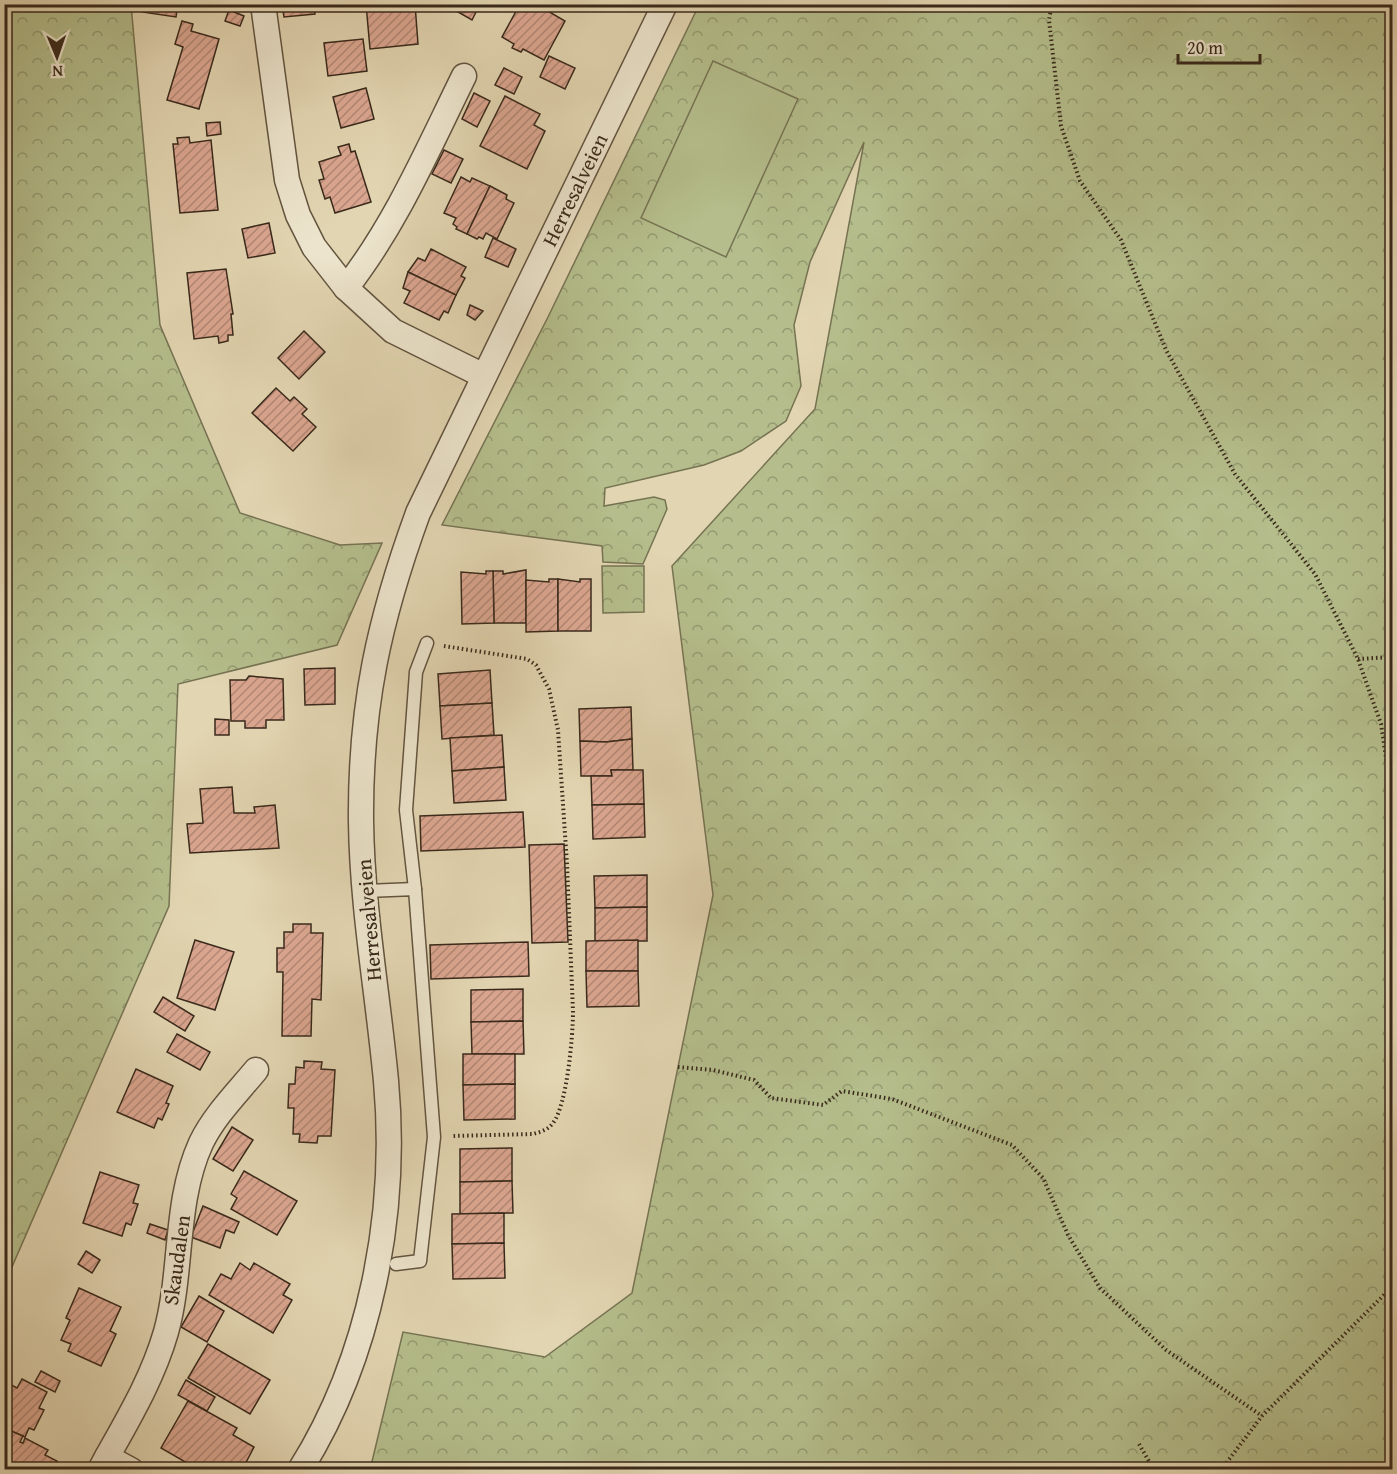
<svg xmlns="http://www.w3.org/2000/svg" width="1397" height="1474" viewBox="0 0 1397 1474" font-family="'Gentium Book Plus',serif">
<defs>
<pattern id="forest-crowns" width="20" height="18" patternUnits="userSpaceOnUse" patternTransform="scale(1.5)"><rect width="20" height="18" fill="#b4bd8b"/><path d="M2 6a3 3 0 1 1 6 0M12 15a3 3 0 1 1 6 0" fill="none" stroke="#939a71"/></pattern>
<pattern id="building-hatch" width="6" height="6" patternUnits="userSpaceOnUse" patternTransform="scale(1.5)"><rect width="6" height="6" fill="#dba690"/><path d="M-1 1l2-2M0 6l6-6M5 7l2-2" fill="none" stroke="#b38775"/></pattern>
</defs>
<rect width="100%" height="100%" fill="#e2d5b1"/>
<filter id="stains"><feTurbulence type="fractalNoise" baseFrequency=".00333" numOctaves="4"/><feColorMatrix values="0 0 0 0 .2 0 0 0 0 .09 0 0 0 0 .02 0 0 0 .5 -.17"/></filter>
<radialGradient id="worn" r=".72"><stop offset=".6" stop-color="#630" stop-opacity="0"/><stop offset="1" stop-color="#630" stop-opacity=".3"/></radialGradient>
<g fill="url(#forest-crowns)" stroke="#767353" stroke-width="1.5">
<polygon points="5,4 131,5 160,325 240,513 340,545 382,543 337,645 178,684 169,906 5,1283"/>
<polygon points="699,5 1392,5 1392,1469 370,1470 403,1332 545,1357 632,1293 713,895 672,566 815,409 864,142 810,262 794,325 801,386 786,421 741,451 704,465 605,488 604,506 654,497 665,500 667,509 643,564 603,562 602,546 442,525 548,317"/>
<polygon points="602,566 644,566 644,612 603,613"/>
</g>
<polygon fill="#b4bd8b" stroke="#767353" stroke-width="1.5" points="713,61 798,99 726,257 641,218"/>
<g fill="url(#building-hatch)" stroke="#39291b" stroke-width="1.5">
<polygon points="144,4 178,4 176,17 142,12"/>
<polygon points="282,4 326,4 326,6 314,7 315,14 284,17"/>
<polygon points="366,4 415,4 418,44 370,49"/>
<polygon points="444,4 480,4 472,20"/>
<polygon points="520,4 536,4 565,21 544,60 523,49 521,52 512,48 514,44 502,37"/>
<polygon points="229,10 244,16 240,26 225,21"/>
<polygon points="182,21 193,24 191,31 219,39 199,109 167,100 183,47 175,44"/>
<polygon points="363,39 367,71 328,76 324,43"/>
<polygon points="549,56 575,68 565,89 540,77"/>
<polygon points="504,68 522,77 514,94 495,85"/>
<polygon points="366,88 374,119 341,128 333,97"/>
<polygon points="474,93 490,101 477,127 462,119"/>
<polygon points="505,96 540,114 534,125 545,131 527,169 480,146"/>
<polygon points="220,122 221,134 207,136 206,123"/>
<polygon points="189,137 190,143 211,140 218,210 180,213 173,144 178,144 177,138"/>
<polygon points="349,144 351,152 355,151 371,202 335,213 330,197 325,199 319,180 324,179 319,162 341,155 338,147"/>
<polygon points="444,150 463,159 451,183 432,174"/>
<polygon points="461,177 470,182 472,178 490,186 467,234 456,229 457,227 453,224 456,218 444,213"/>
<polygon points="490,186 507,195 506,199 514,203 497,239 486,233 483,239 479,237 477,239 467,234"/>
<polygon points="269,223 275,253 248,258 242,229"/>
<polygon points="493,238 516,249 508,267 485,257"/>
<polygon points="431,249 466,267 461,276 465,278 456,295 408,272 418,258 425,261"/>
<polygon points="226,269 233,314 231,314 233,335 228,335 228,341 219,343 218,336 194,339 187,273"/>
<polygon points="408,272 456,295 448,313 444,311 439,320 404,303 410,291 403,288"/>
<polygon points="470,305 483,311 475,320 467,315"/>
<polygon points="304,331 325,352 299,379 278,358"/>
<polygon points="276,388 290,401 294,397 307,409 302,414 316,427 293,451 252,413"/>
<polygon points="526,570 526,623 494,623 493,571 503,571 503,574"/>
<polygon points="486,571 493,571 494,623 462,624 461,572 486,574"/>
<polygon points="549,579 558,579 558,631 526,632 526,580 549,582"/>
<polygon points="558,579 580,582 580,579 591,579 591,631 558,631"/>
<polygon points="335,668 335,704 305,705 304,669"/>
<polygon points="490,670 492,703 440,706 438,674"/>
<polygon points="249,676 283,679 284,720 266,720 266,728 245,728 245,721 231,721 230,680 246,680"/>
<polygon points="492,703 494,735 442,739 440,706"/>
<polygon points="631,707 632,739 606,742 580,741 579,709"/>
<polygon points="215,719 229,720 229,735 215,735"/>
<polygon points="502,735 504,767 452,771 450,738"/>
<polygon points="632,739 633,770 611,770 612,776 581,776 580,741 606,742"/>
<polygon points="504,767 506,800 454,803 452,771"/>
<polygon points="611,770 643,770 644,804 592,805 591,776 612,776"/>
<polygon points="232,787 234,813 255,813 254,807 275,805 279,848 190,853 187,824 203,823 200,789"/>
<polygon points="644,804 645,837 593,839 592,805"/>
<polygon points="523,812 525,847 421,851 420,816"/>
<polygon points="564,844 568,942 532,943 529,845"/>
<polygon points="647,875 647,907 595,908 594,876"/>
<polygon points="647,907 647,941 595,941 595,908"/>
<polygon points="293,924 311,924 311,933 323,933 321,1000 312,999 311,1036 282,1036 283,972 277,972 277,948 284,948 284,932 293,932"/>
<polygon points="195,940 234,952 215,1010 177,998"/>
<polygon points="638,940 638,971 586,971 586,941"/>
<polygon points="528,942 529,976 431,979 430,945"/>
<polygon points="586,971 638,971 639,1006 587,1007"/>
<polygon points="523,989 523,1021 471,1022 471,990"/>
<polygon points="163,997 194,1016 185,1031 154,1012"/>
<polygon points="523,1021 524,1054 472,1054 471,1022"/>
<polygon points="177,1034 210,1052 200,1070 167,1052"/>
<polygon points="463,1054 515,1054 515,1084 463,1085"/>
<polygon points="304,1061 322,1062 321,1069 335,1070 331,1136 318,1136 317,1143 299,1142 300,1134 293,1134 294,1108 288,1108 289,1084 295,1084 296,1067 304,1068"/>
<polygon points="136,1069 173,1086 166,1103 169,1104 162,1120 158,1118 154,1128 117,1112"/>
<polygon points="515,1084 515,1119 464,1120 463,1085"/>
<polygon points="232,1127 253,1140 233,1171 213,1159"/>
<polygon points="512,1148 512,1181 460,1182 460,1149"/>
<polygon points="244,1171 297,1201 277,1235 231,1209 237,1198 231,1194"/>
<polygon points="100,1172 139,1185 133,1203 138,1204 131,1225 126,1223 122,1236 83,1223"/>
<polygon points="512,1181 513,1213 460,1214 460,1182"/>
<polygon points="203,1206 239,1222 234,1233 226,1230 220,1248 191,1237"/>
<polygon points="504,1213 504,1243 452,1244 452,1214"/>
<polygon points="150,1224 168,1230 165,1240 147,1233"/>
<polygon points="504,1243 505,1278 453,1279 452,1244"/>
<polygon points="86,1251 100,1260 92,1273 78,1264"/>
<polygon points="240,1263 250,1270 254,1263 290,1284 283,1295 292,1300 273,1333 209,1295 221,1274 231,1279"/>
<polygon points="79,1288 121,1307 110,1331 116,1334 101,1366 68,1351 71,1344 61,1340 70,1320 66,1318"/>
<polygon points="199,1296 224,1311 207,1342 181,1327"/>
<polygon points="208,1344 270,1380 250,1414 188,1378"/>
<polygon points="41,1371 60,1381 55,1392 35,1382"/>
<polygon points="22,1379 47,1392 39,1408 44,1410 34,1430 29,1428 25,1437 4,1428 4,1381 17,1388"/>
<polygon points="186,1380 215,1397 207,1411 178,1395"/>
<polygon points="188,1401 237,1428 233,1435 254,1447 242,1470 199,1470 161,1448"/>
<polygon points="4,1428 23,1436 20,1442 23,1443 25,1438 48,1450 45,1455 57,1461 52,1470 4,1470"/>
</g>
<g fill="none" stroke-linecap="round" stroke-linejoin="round">
<defs>
<g id="service">
<polyline points="415,889 406,810 416,672 427,643"/>
<polyline points="366,891 415,889 434,1137 420,1261 396,1264"/>
</g>
<g id="minor">
<polyline points="263,4 287,180 298,215 314,247 346,288 393,331 484,376"/>
<path d="M346,288C396,224 428,149 464,76"/>
<path d="M107,1457C130,1416 153,1377 166,1332C183,1271 174,1202 201,1143C214,1116 237,1093 256,1070"/>
<polyline points="100,1470 107,1457 131,1470"/>
<path d="M300,1470C371,1357 398,1213 386,1081C378,995 362,908 361,821C360,706 379,620 418,513L665,4"/>
</g>
</defs>
<use href="#service" stroke="#635440" stroke-width="15"/>
<use href="#minor" stroke="#635440" stroke-width="27"/>
<g stroke="#39291b" stroke-width="4" stroke-dasharray="1.5 3" stroke-linecap="butt">
<polyline points="1052,4 1049,20 1061,126 1080,181 1121,240 1166,350 1235,474 1315,574 1358,659 1381,724 1392,797"/>
<path d="M444,646L527,659L536,665L549,689L558,730L567,864L573,1012C573,1036 567,1105 553,1123C548,1130 540,1132 533,1134L452,1136"/>
<polyline points="1358,659 1392,657"/>
<polyline points="678,1067 713,1070 754,1080 771,1098 823,1105 842,1091 892,1099 1012,1145 1043,1178 1068,1235 1100,1288 1166,1350 1262,1416"/>
<polyline points="1139,1444 1154,1470"/>
<polyline points="1221,1470 1262,1416 1392,1287"/>
</g>
<use href="#service" stroke="#ece4cc" stroke-width="12"/>
<use href="#minor" stroke="#ece4cc" stroke-width="24"/>
</g>
<g text-anchor="middle" stroke-width="6" stroke-linejoin="round" paint-order="stroke">
<g font-size="21" fill="#39291b" stroke="#ece4cc">
<text transform="translate(575 190) rotate(-64)" y="7">Herresalveien</text>
<text transform="translate(369 920) rotate(-95)" y="7">Herresalveien</text>
<text transform="translate(177 1260) rotate(-82)" y="7">Skaudalen</text>
</g>
</g>
<rect width="1397" height="1474" fill="none" stroke="#e2d5b1" stroke-width="24"/>
<rect x="6" y="6" width="1385" height="1462" fill="none" stroke="#39291b" stroke-width="3"/>
<rect x="12" y="12" width="1373" height="1450" fill="none" stroke="#39291b" stroke-width="1.5"/>
<g transform="translate(57 57) rotate(178)" stroke="#ece4cc" stroke-width="4.5" paint-order="stroke">
<path d="M0-4.5L10 22L0 15L-10 22Z" fill="#39291b"/>
<text y="-9" font-size="16" font-weight="bold" text-anchor="middle" fill="#39291b">N</text>
</g>
<path d="M1178 54v9h82v-9" fill="none" stroke="#39291b" stroke-width="3"/>
<text x="1187" y="54" font-size="18" fill="#39291b" stroke="#ece4cc" stroke-width="4.5" paint-order="stroke">20 m</text>
<rect width="100%" height="100%" filter="url(#stains)"/>
<rect width="100%" height="100%" fill="url(#worn)"/>
</svg>
